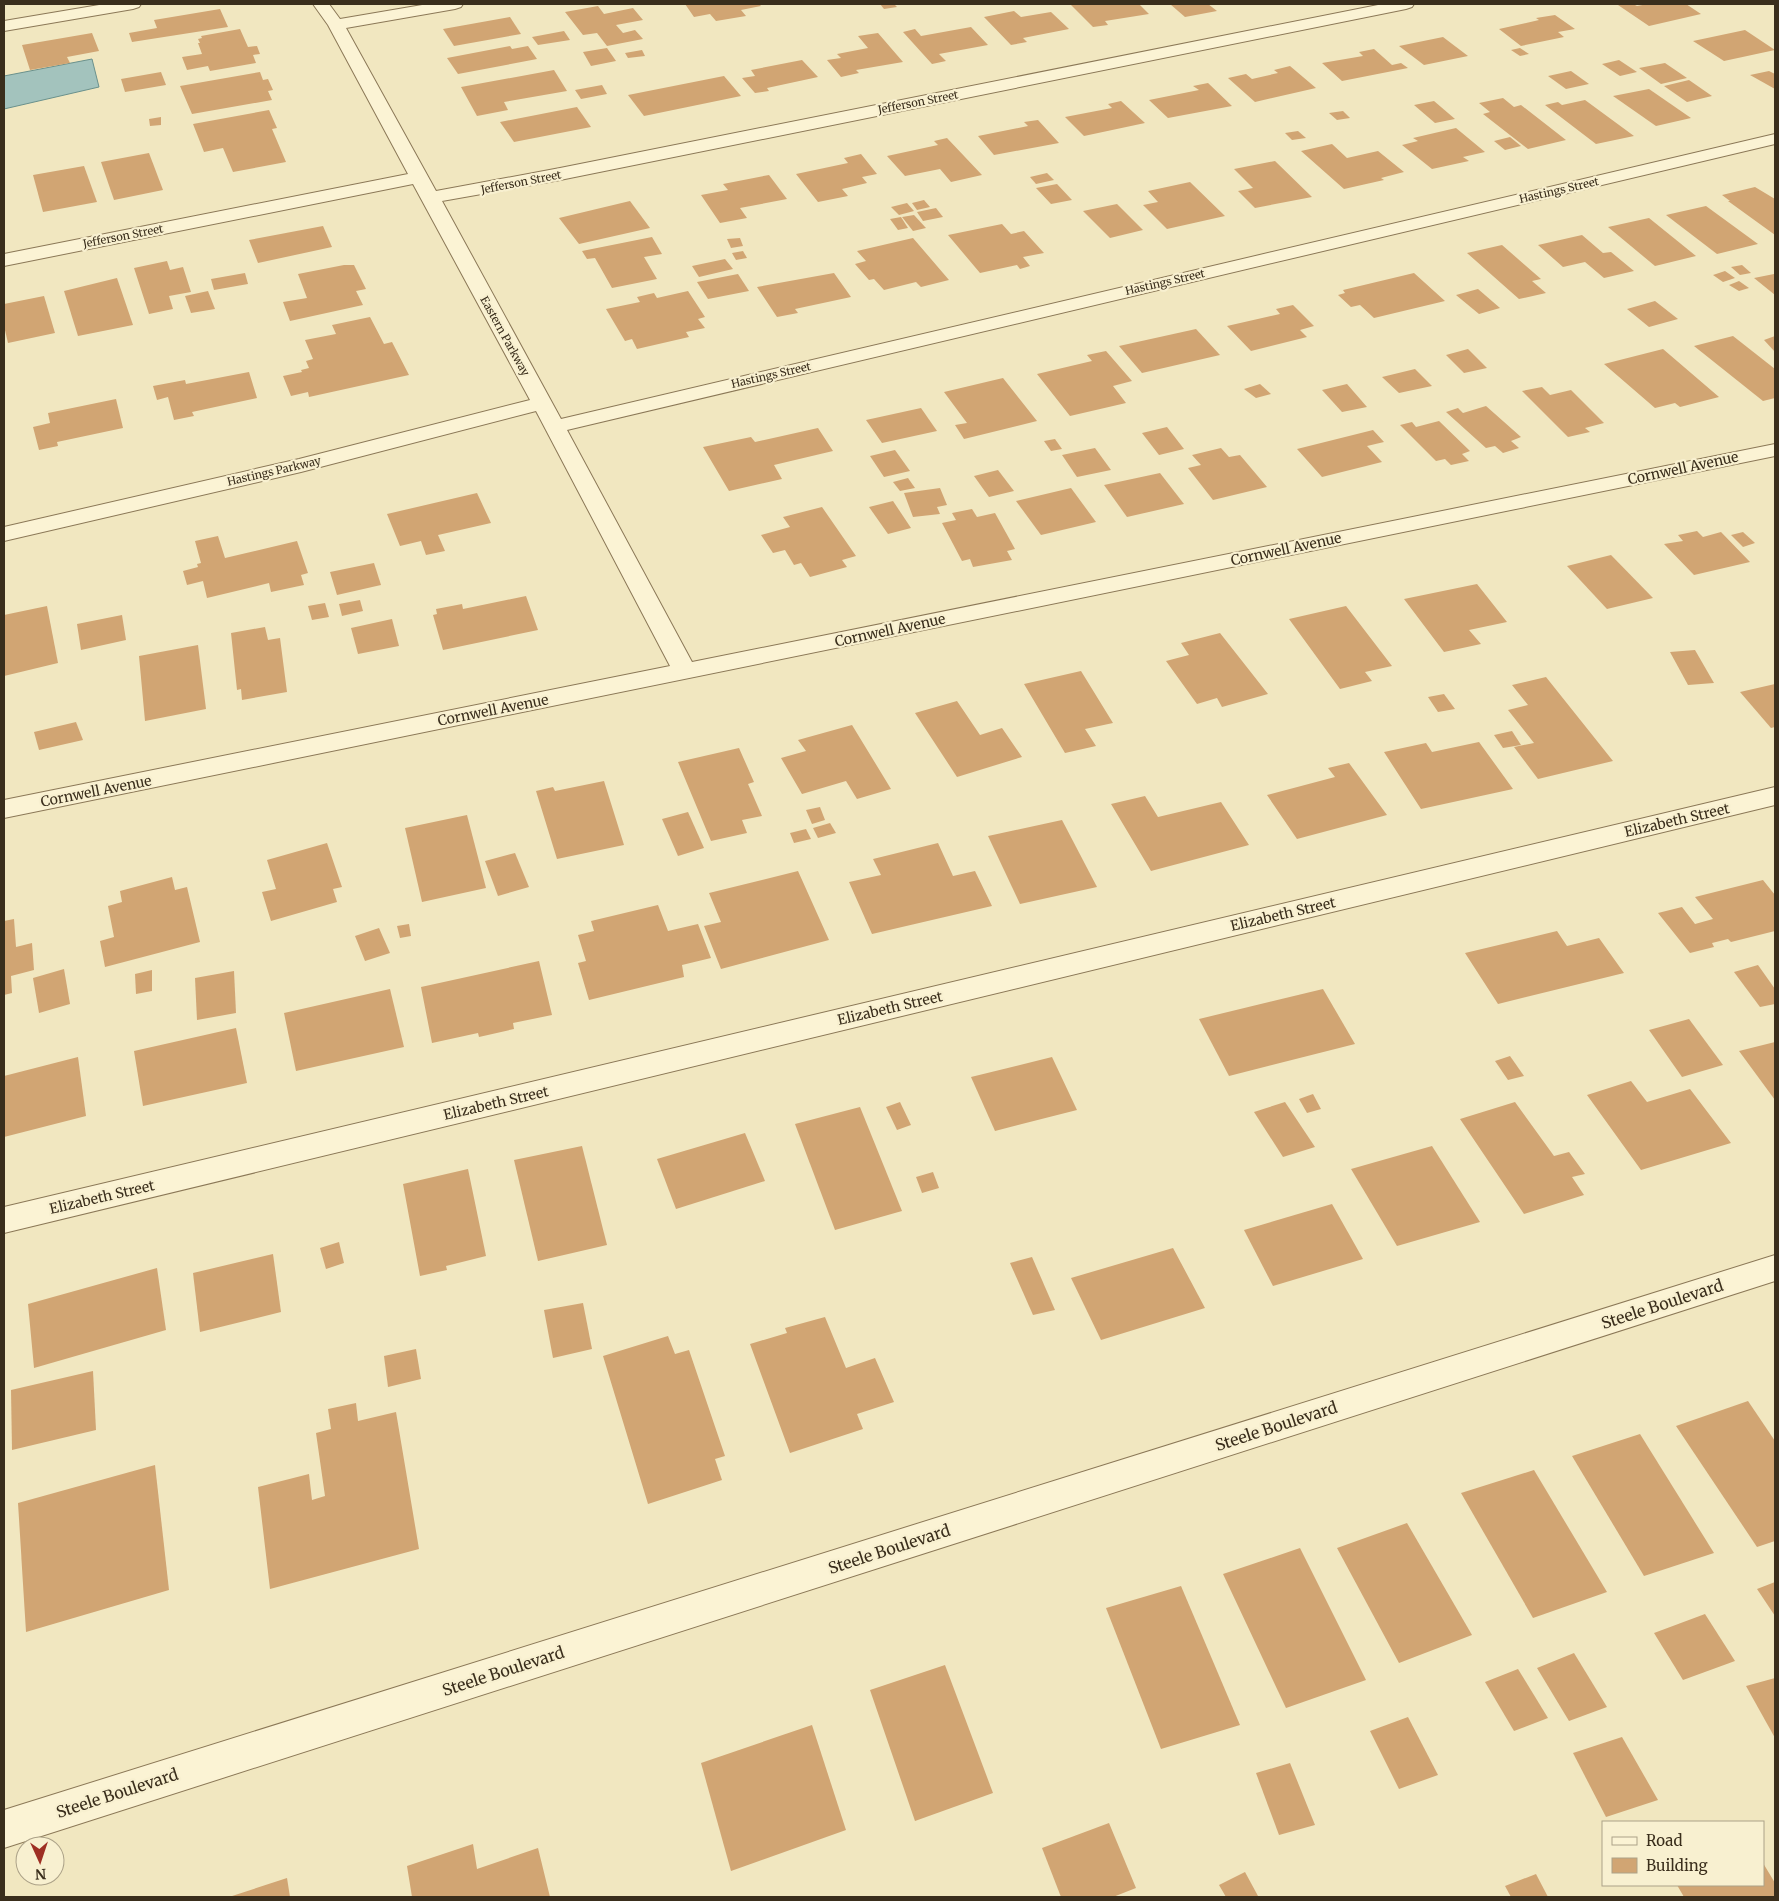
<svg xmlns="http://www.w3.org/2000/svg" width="1779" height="1901" viewBox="0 0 1779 1901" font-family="Merriweather,serif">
<rect width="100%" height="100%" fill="#f1e7c0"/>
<polygon fill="#a3c3bd" stroke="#6a918c" points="92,59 99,87 4,109 4,76"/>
<g fill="#d1a573">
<polygon points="685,4 759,4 761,6 741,10 746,16 716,21 710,14 694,17"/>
<polygon points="880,4 894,4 897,7 884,9"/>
<polygon points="1070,4 1139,4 1149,14 1105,21 1108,25 1093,27"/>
<polygon points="1170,4 1208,4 1217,11 1185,17"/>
<polygon points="1633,4 1637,6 1648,4 1686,4 1701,14 1649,26 1618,5"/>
<polygon points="598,6 604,14 633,8 643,20 616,25 623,33 635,30 643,39 607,46 597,33 583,35 565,12"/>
<polygon points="220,9 228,27 132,42 129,33 157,28 154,20"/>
<polygon points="1014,11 1021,17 1051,12 1069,29 1023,38 1027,42 1011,45 984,17"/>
<polygon points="1555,15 1575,29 1558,32 1564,37 1521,46 1499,29 1539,20 1536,18"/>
<polygon points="510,17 521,34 454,46 443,29"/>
<polygon points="971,27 988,45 939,54 946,61 932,64 903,32 915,29 921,36"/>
<polygon points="240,29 248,47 257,46 260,54 253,55 256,63 210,71 208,66 187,70 182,57 202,54 198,43 200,43 198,39 202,38 201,36"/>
<polygon points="1745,30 1775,50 1724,61 1693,41"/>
<polygon points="564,31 570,40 538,45 532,37"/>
<polygon points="92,33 99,51 67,57 70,63 30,70 22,45"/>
<polygon points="878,33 903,62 856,70 859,73 841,77 827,60 841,58 837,54 868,48 858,36"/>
<polygon points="1443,37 1468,56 1424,65 1399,46"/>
<polygon points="510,46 512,49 528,46 537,59 458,74 447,58"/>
<polygon points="607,48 616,61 591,66 583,52"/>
<polygon points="1520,48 1529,54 1520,56 1511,50"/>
<polygon points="1374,49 1392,65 1401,63 1408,68 1342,81 1322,63 1363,56 1359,52"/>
<polygon points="642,50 645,56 628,58 625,53"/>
<polygon points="802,60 818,77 767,88 769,91 755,93 742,78 755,76 751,70"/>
<polygon points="1619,60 1637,72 1620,76 1602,64"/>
<polygon points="1665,63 1687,78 1661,84 1639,68"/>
<polygon points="1290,66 1316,88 1255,102 1228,78 1246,74 1252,79 1278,73 1274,70"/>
<polygon points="554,70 567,91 504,102 508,110 477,116 461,87"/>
<polygon points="1571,71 1589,84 1566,89 1548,76"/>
<polygon points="1769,71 1775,74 1775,89 1750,75"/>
<polygon points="161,72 166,85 125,92 121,79"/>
<polygon points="260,72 263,80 268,79 273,90 268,91 272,100 192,114 180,86"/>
<polygon points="724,76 741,96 644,116 628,95"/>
<polygon points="1689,80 1712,96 1687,102 1664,86"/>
<polygon points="1208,83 1232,106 1168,118 1149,100 1199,90 1193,86"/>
<polygon points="602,85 607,94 581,99 575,90"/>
<polygon points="1649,89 1691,118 1656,126 1613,96"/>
<polygon points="1503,98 1514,107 1521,105 1566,140 1528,149 1483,114 1490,112 1479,103"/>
<polygon points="1585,100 1634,136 1596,144 1545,105 1558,102 1562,105"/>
<polygon points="1121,101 1145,123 1084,136 1065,117 1112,108 1108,104"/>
<polygon points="1434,101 1455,119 1435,123 1414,105"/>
<polygon points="577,107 591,127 514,142 500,122"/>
<polygon points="269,110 277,128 272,129 286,162 233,172 223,148 204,152 193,124"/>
<polygon points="1343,111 1350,118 1337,120 1329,113"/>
<polygon points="161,117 161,125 150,126 149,119"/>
<polygon points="1038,120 1059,143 994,155 978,136 1028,126 1024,122"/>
<polygon points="1456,128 1485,152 1463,157 1469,161 1432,169 1402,145 1418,141 1413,138"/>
<polygon points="1298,131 1306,138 1292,140 1285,133"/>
<polygon points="1510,137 1521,146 1505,150 1494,141"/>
<polygon points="947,138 982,175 951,182 940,169 905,176 887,156 938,145 934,141"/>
<polygon points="1332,144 1347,158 1378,151 1404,172 1381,178 1384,180 1344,189 1301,151"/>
<polygon points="149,153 163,190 114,200 101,162"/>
<polygon points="861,154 877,174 862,177 867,183 842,189 848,196 818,202 796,174 848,163 844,158"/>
<polygon points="1275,161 1312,197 1255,208 1238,191 1253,188 1234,169"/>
<polygon points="84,166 97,202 43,212 33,175"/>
<polygon points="1047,173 1054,180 1036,184 1030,177"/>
<polygon points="769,175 787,199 740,208 747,218 720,223 701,195 728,190 723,184"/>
<polygon points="1190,182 1225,216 1167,229 1143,205 1158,202 1148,191"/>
<polygon points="1057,184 1072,200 1051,204 1036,188"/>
<polygon points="1755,187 1775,199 1775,235 1728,201 1730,201 1722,195"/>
<polygon points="924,200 930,207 917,210 912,203"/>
<polygon points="630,201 650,228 579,244 559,218"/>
<polygon points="907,203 914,211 899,215 891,207"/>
<polygon points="1117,204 1143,230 1110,238 1083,211"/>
<polygon points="1706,206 1758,244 1717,254 1666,215"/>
<polygon points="936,208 943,217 923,221 917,212"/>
<polygon points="914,215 926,228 913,231 902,217"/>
<polygon points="901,217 908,228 898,230 890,219"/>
<polygon points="1649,218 1696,256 1655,266 1608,227"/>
<polygon points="1002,224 1011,234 1024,231 1044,253 1023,257 1030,266 1020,269 1017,265 980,273 948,235"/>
<polygon points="323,226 332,247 258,263 249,240"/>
<polygon points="1582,235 1603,253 1611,252 1634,271 1604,278 1585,262 1563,267 1538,245"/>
<polygon points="652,237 662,254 644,257 657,279 612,288 595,258 587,259 582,251"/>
<polygon points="740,238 743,246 731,248 727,239"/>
<polygon points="913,238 949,280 921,287 916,282 884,290 874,279 869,280 855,264 866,261 857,251"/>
<polygon points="1502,245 1541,279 1532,281 1546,293 1519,299 1467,253"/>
<polygon points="743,251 747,258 736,260 732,253"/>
<polygon points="725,259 733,269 699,277 692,266"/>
<polygon points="167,261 170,270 183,267 191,292 169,296 173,309 149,314 134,268"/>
<polygon points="344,265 354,265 366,289 356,291 363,305 290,321 283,302 307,298 298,274"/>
<polygon points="1742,265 1751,273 1740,275 1731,267"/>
<polygon points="1725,271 1735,278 1723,282 1713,275"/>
<polygon points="245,273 248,284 214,290 211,279"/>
<polygon points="834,273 851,297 795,309 798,313 777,317 757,287"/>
<polygon points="1414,273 1445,301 1374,318 1360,305 1351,307 1338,295 1345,293 1343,290"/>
<polygon points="738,274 749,291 708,299 697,282"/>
<polygon points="1774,274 1775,275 1775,295 1754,278"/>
<polygon points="117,278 133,325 78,336 64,291"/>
<polygon points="1739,281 1749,288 1739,291 1729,285"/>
<polygon points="1478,289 1500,308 1479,314 1456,295"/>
<polygon points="208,291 215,309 191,313 185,296"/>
<polygon points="688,291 705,317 698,319 705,328 686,332 689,337 637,349 632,339 625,341 606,309 640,302 637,297 654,293 657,298"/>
<polygon points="44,296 55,333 8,343 4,326 4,304"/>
<polygon points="1655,301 1678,319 1649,327 1627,309"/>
<polygon points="1293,305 1314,326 1300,330 1307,337 1251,351 1227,326 1280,314 1276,309"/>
<polygon points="370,317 384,344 392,342 409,375 309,397 308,392 291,396 283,376 302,372 301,370 309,368 306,361 313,359 305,340 336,334 332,325"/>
<polygon points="1196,329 1220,355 1142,373 1119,346"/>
<polygon points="1733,336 1775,369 1775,398 1763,401 1694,346"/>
<polygon points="1775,336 1775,352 1764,340"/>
<polygon points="1468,349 1487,368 1464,373 1446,355"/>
<polygon points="1663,349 1719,397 1680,407 1675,403 1655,408 1604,364"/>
<polygon points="1106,351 1132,381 1113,386 1126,403 1070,416 1037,374 1092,361 1087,355"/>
<polygon points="1415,369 1432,386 1399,393 1382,377"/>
<polygon points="249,372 257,398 192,412 194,416 174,420 168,397 157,400 153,386 185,380 186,384"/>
<polygon points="1003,378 1037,421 964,439 955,425 967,423 944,392"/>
<polygon points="1260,384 1271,394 1256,398 1244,389"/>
<polygon points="1347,384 1367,407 1342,412 1322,390"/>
<polygon points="1542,387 1550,395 1571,390 1604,423 1585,428 1590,432 1568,437 1522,391"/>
<polygon points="116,399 123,428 57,442 58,446 39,450 33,427 50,423 48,413"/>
<polygon points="1486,406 1521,437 1511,441 1519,448 1503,453 1495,446 1486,448 1446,412 1458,408 1463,413"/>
<polygon points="921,408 937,431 882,443 866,420"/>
<polygon points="1439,421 1470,451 1462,454 1469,461 1451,465 1445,459 1436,461 1400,425 1412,422 1416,427"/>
<polygon points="1167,427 1184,449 1159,455 1142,433"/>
<polygon points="818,428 833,451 774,465 782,479 729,491 703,447 751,437 755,442"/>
<polygon points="1373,430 1384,442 1367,446 1382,462 1322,477 1297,449"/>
<polygon points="1055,439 1062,449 1051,451 1044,441"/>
<polygon points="1095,448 1111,470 1077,477 1062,455"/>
<polygon points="1221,448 1229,457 1240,455 1267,487 1213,500 1188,468 1201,465 1192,455"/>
<polygon points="895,450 910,471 884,477 870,456"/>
<polygon points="998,470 1014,491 989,497 974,476"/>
<polygon points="1160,473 1184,504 1127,517 1104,485"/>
<polygon points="908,478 915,488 900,491 893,482"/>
<polygon points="940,488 947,505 937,507 940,514 913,517 904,493"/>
<polygon points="1071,488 1096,522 1041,535 1016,501"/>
<polygon points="477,493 491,523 438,535 445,551 426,555 421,541 400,546 387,514"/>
<polygon points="893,501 911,528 888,534 869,507"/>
<polygon points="822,507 856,556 842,560 847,567 810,577 801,563 794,565 785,550 773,553 761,535 790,527 783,517"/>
<polygon points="972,509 977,517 995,513 1015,549 1007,551 1012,560 973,567 970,559 962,561 942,523 956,520 952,513"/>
<polygon points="1697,531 1703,537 1721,532 1750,562 1694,575 1664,544 1683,541 1678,535"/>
<polygon points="1743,532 1755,543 1743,547 1731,535"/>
<polygon points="218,536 225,558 297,541 308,573 301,575 304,585 271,592 269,583 207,598 203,581 187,585 183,571 198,567 197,564 201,563 195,541"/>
<polygon points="1611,555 1653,598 1607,609 1567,566"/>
<polygon points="374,563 381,585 337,595 330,572"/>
<polygon points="1477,584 1507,622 1469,630 1481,644 1444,652 1404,599"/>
<polygon points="526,596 538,630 443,650 433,615 437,614 436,609 462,604 463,609"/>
<polygon points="360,600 363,611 342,616 339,604"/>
<polygon points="325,603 329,617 312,620 308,606"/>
<polygon points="47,606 58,663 4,676 4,615"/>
<polygon points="1346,606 1392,666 1365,672 1372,681 1340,689 1289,619"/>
<polygon points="122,615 126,640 81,650 77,624"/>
<polygon points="392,619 399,646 358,654 351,628"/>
<polygon points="265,627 268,640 280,638 287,692 242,700 241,689 237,690 231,633"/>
<polygon points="1220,633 1268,694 1222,707 1217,698 1197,704 1166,661 1189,655 1181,643"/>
<polygon points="198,645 206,709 145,721 139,656"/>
<polygon points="1695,650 1714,683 1688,685 1670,652"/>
<polygon points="1081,671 1113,723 1085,729 1096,746 1065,753 1024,684"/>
<polygon points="1546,677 1613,761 1538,779 1514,747 1534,743 1508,710 1528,705 1512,685"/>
<polygon points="1775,684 1775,727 1771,728 1740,692"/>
<polygon points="1444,694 1455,709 1438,712 1428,697"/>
<polygon points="957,701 980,735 1002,728 1022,757 957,777 915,713"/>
<polygon points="76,722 83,740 39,750 34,732"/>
<polygon points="852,725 891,789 857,799 846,781 802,794 781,758 806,751 798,740"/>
<polygon points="1512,731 1521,745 1503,748 1494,735"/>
<polygon points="1479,742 1513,789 1421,809 1384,752 1426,743 1432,752"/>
<polygon points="739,748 754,782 748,784 762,816 742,820 747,833 711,841 678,762"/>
<polygon points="1349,763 1387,815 1297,839 1267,795 1335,777 1328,768"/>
<polygon points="604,781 624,845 557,859 536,791 553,787 555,791"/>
<polygon points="1145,796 1158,817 1221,802 1249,845 1151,871 1111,804"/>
<polygon points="820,807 825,820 812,824 806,810"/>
<polygon points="688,812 704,848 678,856 662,819"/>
<polygon points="467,815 486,888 422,902 405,828"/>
<polygon points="1062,820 1097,887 1020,904 988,836"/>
<polygon points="830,823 836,833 818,838 813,828"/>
<polygon points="806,829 811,839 794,843 790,833"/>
<polygon points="327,843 342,887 333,889 337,902 271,921 262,892 276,889 267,860"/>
<polygon points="938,843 953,876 975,871 992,906 872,934 849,882 881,875 873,859"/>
<polygon points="515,853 529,887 498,896 485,861"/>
<polygon points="798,871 829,940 721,969 704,926 721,922 709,893"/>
<polygon points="172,877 175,890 187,887 200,942 105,967 100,941 114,937 108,906 122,902 120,891"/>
<polygon points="1763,880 1775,895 1775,931 1731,942 1728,939 1712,943 1714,947 1690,953 1658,913 1682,907 1695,924 1713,919 1695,897"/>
<polygon points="658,905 668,931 698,924 711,958 682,965 684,977 589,1000 578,963 586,961 578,935 594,931 591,921"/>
<polygon points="14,919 16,947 32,943 34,970 11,976 12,993 4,995 4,921"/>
<polygon points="409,924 411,936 400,938 397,926"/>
<polygon points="379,928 390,953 365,961 355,936"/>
<polygon points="1557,931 1567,946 1599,938 1624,973 1498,1004 1465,953"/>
<polygon points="539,961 552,1015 513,1023 514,1029 479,1037 478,1033 432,1043 421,987"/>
<polygon points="1758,965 1775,989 1775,1004 1760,1007 1734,972"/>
<polygon points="64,969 70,1004 39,1013 33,978"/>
<polygon points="152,970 152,991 136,994 135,974"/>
<polygon points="234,971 236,1013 197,1020 195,978"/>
<polygon points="390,989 404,1047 296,1071 284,1013"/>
<polygon points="1323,989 1355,1044 1229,1076 1199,1019"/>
<polygon points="1689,1019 1723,1065 1682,1077 1649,1030"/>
<polygon points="236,1028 247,1083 143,1106 134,1051"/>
<polygon points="1775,1042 1775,1100 1739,1051"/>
<polygon points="1510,1056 1524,1076 1508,1080 1495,1061"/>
<polygon points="78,1057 86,1116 4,1137 4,1076"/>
<polygon points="1052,1057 1077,1110 995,1131 971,1077"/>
<polygon points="1631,1081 1647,1102 1690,1089 1731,1143 1641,1170 1587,1095"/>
<polygon points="1313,1094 1321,1109 1307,1113 1299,1099"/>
<polygon points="900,1102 911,1125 897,1130 886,1107"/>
<polygon points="1285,1102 1315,1147 1283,1157 1254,1112"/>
<polygon points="1515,1102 1554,1156 1569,1152 1585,1174 1572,1177 1584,1195 1524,1214 1460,1119"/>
<polygon points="860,1107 902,1211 835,1230 795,1124"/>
<polygon points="745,1133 765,1181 676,1209 657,1159"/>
<polygon points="582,1146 607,1245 538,1261 514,1160"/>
<polygon points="1432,1146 1480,1222 1397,1246 1351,1169"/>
<polygon points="468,1169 486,1256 446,1266 447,1270 420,1276 403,1184"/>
<polygon points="933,1172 939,1188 922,1193 916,1177"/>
<polygon points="1332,1204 1363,1259 1273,1286 1244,1230"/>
<polygon points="339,1242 344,1263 326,1269 320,1248"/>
<polygon points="1173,1248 1205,1308 1101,1340 1071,1278"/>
<polygon points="273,1254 281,1312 200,1332 193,1273"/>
<polygon points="1032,1257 1055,1310 1033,1315 1010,1263"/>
<polygon points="157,1268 166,1330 34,1368 28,1304"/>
<polygon points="583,1303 592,1349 553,1358 544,1310"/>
<polygon points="825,1317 846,1368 875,1358 894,1402 857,1414 863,1429 790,1453 750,1344 787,1333 785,1328"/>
<polygon points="668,1336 675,1354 689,1350 725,1456 715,1459 722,1480 648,1504 603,1356"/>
<polygon points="416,1349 421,1379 388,1387 384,1356"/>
<polygon points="93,1371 96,1430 12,1450 11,1390"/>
<polygon points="1748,1401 1775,1441 1775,1541 1757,1547 1676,1426"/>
<polygon points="356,1403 358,1421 396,1412 419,1549 270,1589 258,1487 309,1474 312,1500 325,1496 316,1433 331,1429 328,1409"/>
<polygon points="1640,1434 1714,1553 1644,1576 1572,1456"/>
<polygon points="155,1465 169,1590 26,1632 18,1503"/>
<polygon points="1534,1470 1607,1592 1533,1618 1461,1493"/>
<polygon points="1407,1523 1472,1635 1399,1663 1337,1548"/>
<polygon points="1300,1548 1366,1680 1286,1708 1223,1574"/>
<polygon points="1775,1582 1775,1616 1757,1589"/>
<polygon points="1181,1586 1240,1725 1161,1749 1106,1608"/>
<polygon points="1705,1614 1735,1661 1683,1680 1654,1633"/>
<polygon points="1574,1653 1607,1707 1569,1721 1537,1668"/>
<polygon points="945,1665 993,1793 915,1821 870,1690"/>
<polygon points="1518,1669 1548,1718 1514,1731 1485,1682"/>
<polygon points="1775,1678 1775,1738 1746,1686"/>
<polygon points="1408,1717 1438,1775 1399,1789 1370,1731"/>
<polygon points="812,1725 846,1830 731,1871 701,1763"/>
<polygon points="1622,1737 1658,1800 1606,1817 1573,1753"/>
<polygon points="1290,1763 1315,1825 1279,1835 1256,1773"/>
<polygon points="1109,1823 1136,1888 1113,1897 1061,1897 1042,1848"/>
<polygon points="473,1844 477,1869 538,1848 550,1897 412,1897 407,1866"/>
<polygon points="1763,1863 1775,1883 1775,1897 1684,1897 1677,1885 1763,1885"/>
<polygon points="1245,1872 1258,1896 1226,1897 1219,1885"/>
<polygon points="1536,1874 1548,1897 1511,1897 1505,1886"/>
<polygon points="287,1878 290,1897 229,1897"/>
</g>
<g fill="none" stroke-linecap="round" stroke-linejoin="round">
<defs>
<g id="minor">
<polygon points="105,4 141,4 139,7 133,9 4,31 4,21"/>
<polygon points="313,4 329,4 340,19 428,4 463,4 461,7 455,9 346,28 436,191 560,168 1383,4 1414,4 1412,7 1406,9 560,180 442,201 561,419 1775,134 1775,144 567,430 692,662 1775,444 1775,456 4,818 4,800 670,666 536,411 301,472 4,541 4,527 299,459 530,400 413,184 4,266 4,254 408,174 328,25"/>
<polygon points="1775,787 1775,805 4,1233 4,1207"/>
<polygon points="1775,1255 1775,1281 4,1848 4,1810"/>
</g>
</defs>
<use href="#minor" stroke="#8b7857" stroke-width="2"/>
<use href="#minor" fill="#fbf3d4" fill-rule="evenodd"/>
</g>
<g text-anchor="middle" stroke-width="4.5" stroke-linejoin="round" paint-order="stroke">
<g font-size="11" fill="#3a2e1c" stroke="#f8f0d0">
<text transform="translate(918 102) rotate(-11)" y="4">Jefferson Street</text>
<text transform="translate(521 182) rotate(-11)" y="4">Jefferson Street</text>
<text transform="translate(1559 190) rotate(-13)" y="4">Hastings Street</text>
<text transform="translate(123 236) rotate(-11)" y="4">Jefferson Street</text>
<text transform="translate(1165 282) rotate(-13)" y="4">Hastings Street</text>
<text transform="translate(505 336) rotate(61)" y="4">Eastern Parkway</text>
<text transform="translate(771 375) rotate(-13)" y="4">Hastings Street</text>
<text transform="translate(274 471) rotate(-13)" y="4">Hastings Parkway</text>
</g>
<g font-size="14" fill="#3a2e1c" stroke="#f8f0d0">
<text transform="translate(1683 468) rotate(-12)" y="5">Cornwell Avenue</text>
<text transform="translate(1286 549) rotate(-12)" y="5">Cornwell Avenue</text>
<text transform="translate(890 630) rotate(-12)" y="5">Cornwell Avenue</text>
<text transform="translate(493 710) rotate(-11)" y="5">Cornwell Avenue</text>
<text transform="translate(96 791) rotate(-11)" y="5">Cornwell Avenue</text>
<text transform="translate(1677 820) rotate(-13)" y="5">Elizabeth Street</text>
<text transform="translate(1283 914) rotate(-13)" y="5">Elizabeth Street</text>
<text transform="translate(890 1008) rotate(-13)" y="5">Elizabeth Street</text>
<text transform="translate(496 1103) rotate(-13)" y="5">Elizabeth Street</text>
<text transform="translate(102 1197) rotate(-13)" y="5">Elizabeth Street</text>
</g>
<g font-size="16" fill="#3a2e1c" stroke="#f8f0d0">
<text transform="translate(1662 1304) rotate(-18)" y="6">Steele Boulevard</text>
<text transform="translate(1276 1426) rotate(-18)" y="6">Steele Boulevard</text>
<text transform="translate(889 1549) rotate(-18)" y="6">Steele Boulevard</text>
<text transform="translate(503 1671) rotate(-18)" y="6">Steele Boulevard</text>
<text transform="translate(117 1793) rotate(-18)" y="6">Steele Boulevard</text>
</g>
</g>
<rect width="1779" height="1901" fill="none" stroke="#3a2e1c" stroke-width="10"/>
<rect x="1602" y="1821" width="162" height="65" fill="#f8f0d0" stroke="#aca288"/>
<rect x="1612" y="1837" width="25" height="8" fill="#fbf3d4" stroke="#aca288"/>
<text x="1646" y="1846" font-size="15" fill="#3a2e1c">Road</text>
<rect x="1612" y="1858" width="25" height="15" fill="#d1a573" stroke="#aca288"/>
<text x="1646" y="1871" font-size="15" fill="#3a2e1c">Building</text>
<g transform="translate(40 1861) rotate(177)"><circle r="24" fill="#f8f0d0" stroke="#aca288"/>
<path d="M0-4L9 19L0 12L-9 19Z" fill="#9e2f23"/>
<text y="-8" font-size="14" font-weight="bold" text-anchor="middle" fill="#3a2e1c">N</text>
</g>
</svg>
